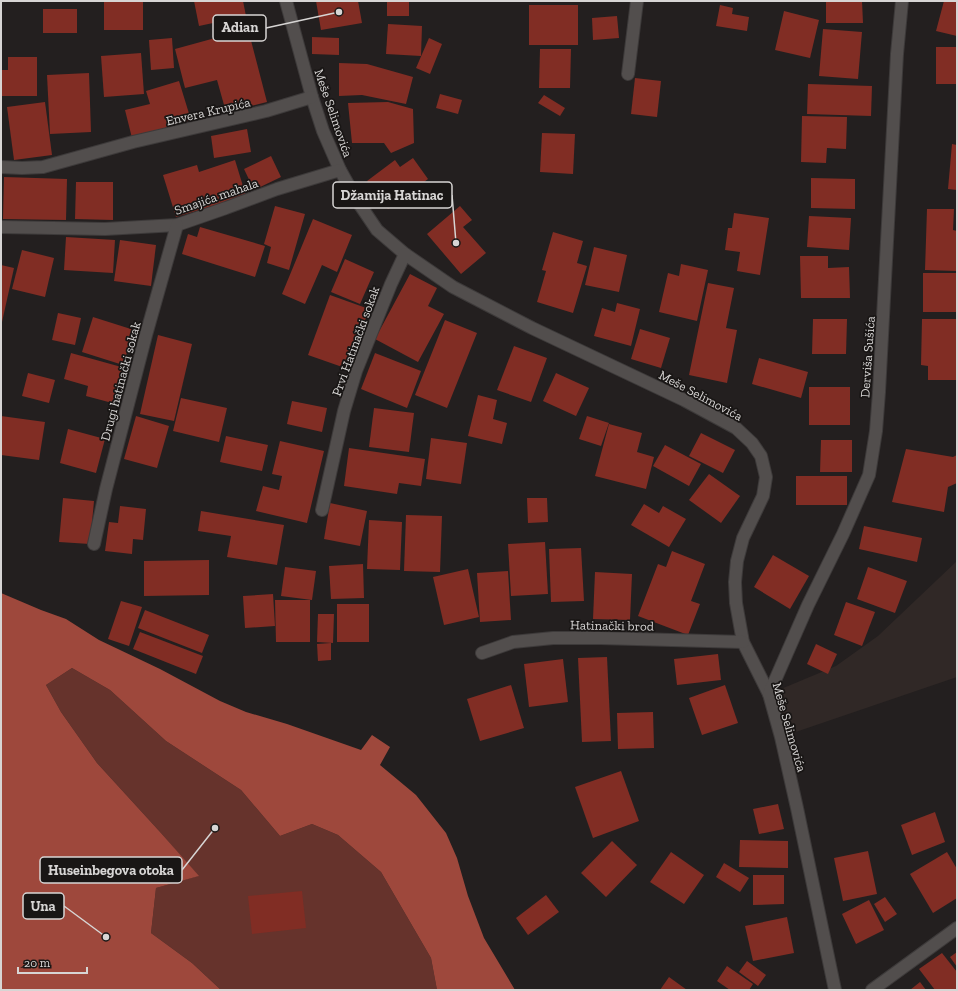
<svg xmlns="http://www.w3.org/2000/svg" width="958" height="991" viewBox="0 0 958 991" font-family="'Zilla Slab',serif">
<rect width="100%" height="100%" fill="#231f1f"/>
<polygon fill="#302826" points="957,561 957,677 781,737 769,694 836,666 878,636"/>
<polygon fill="#66332c" points="72,668 110,690 166,741 241,790 280,836 312,824 338,835 381,872 431,958 437,990 221,990 192,963 151,933 156,888 198,876 161,833 97,763 61,712 46,685"/>
<polygon fill="#9e483c" points="1,593 41,610 66,619 99,640 160,669 220,701 246,712 287,724 361,750 372,735 390,747 380,765 416,795 446,833 457,858 468,896 484,938 515,990 437,990 431,958 381,872 338,835 312,824 280,836 241,790 166,741 110,690 72,668 46,685 61,712 97,763 161,833 199,876 156,888 151,933 192,963 221,990 1,990"/>
<g fill="#812d24">
<rect x="104" y="1" width="39" height="29"/>
<polygon points="194,1 243,1 246,16 199,26"/>
<polygon points="316,1 358,1 362,23 321,30"/>
<rect x="387" y="1" width="22" height="15"/>
<polygon points="826,1 862,1 863,23 826,23"/>
<polygon points="944,1 957,1 957,36 936,31"/>
<rect x="529" y="5" width="49" height="40"/>
<polygon points="720,5 733,8 732,14 749,17 747,31 716,26"/>
<rect x="43" y="9" width="34" height="24"/>
<polygon points="784,11 819,20 810,58 775,50"/>
<polygon points="617,16 619,38 593,40 592,18"/>
<polygon points="388,24 422,26 421,56 386,54"/>
<polygon points="248,29 267,102 226,112 217,80 185,88 175,49"/>
<polygon points="823,29 862,32 858,79 819,76"/>
<polygon points="312,37 339,38 339,55 312,54"/>
<polygon points="172,38 174,68 151,70 149,40"/>
<polygon points="429,38 442,44 430,74 416,68"/>
<rect x="936" y="47" width="21" height="37"/>
<polygon points="540,49 571,49 570,88 539,88"/>
<polygon points="141,53 144,94 104,97 101,56"/>
<polygon points="8,57 37,57 37,96 1,96 1,70 8,70"/>
<polygon points="339,63 367,64 413,77 406,104 362,95 339,96"/>
<polygon points="89,73 91,132 50,134 47,75"/>
<polygon points="635,78 661,81 657,117 631,114"/>
<polygon points="179,81 191,120 132,138 125,110 150,104 146,91"/>
<polygon points="808,84 872,86 871,116 807,114"/>
<polygon points="440,94 462,100 458,114 436,108"/>
<polygon points="544,95 565,108 560,116 538,103"/>
<polygon points="45,102 52,155 14,160 7,107"/>
<polygon points="388,102 413,109 414,143 391,153 384,143 352,143 348,103"/>
<polygon points="802,116 847,117 846,149 827,148 826,163 801,162"/>
<polygon points="247,129 251,152 214,158 211,136"/>
<polygon points="542,133 575,134 573,174 540,172"/>
<polygon points="952,144 957,145 957,190 948,189"/>
<polygon points="271,156 281,177 254,190 244,169"/>
<polygon points="413,158 428,179 388,209 367,181 395,160 400,167"/>
<polygon points="235,160 246,196 176,217 163,175 197,165 199,172"/>
<polygon points="4,177 67,179 66,220 3,219"/>
<polygon points="811,178 855,179 855,209 811,208"/>
<polygon points="76,182 113,182 113,220 75,219"/>
<polygon points="275,206 305,214 289,270 267,263 271,247 264,244"/>
<polygon points="460,206 472,220 463,227 486,253 461,274 427,234"/>
<polygon points="927,209 954,209 953,230 957,231 957,271 925,270"/>
<polygon points="734,213 769,218 760,275 737,271 740,252 725,250 728,228 732,228"/>
<polygon points="809,216 851,218 849,250 807,247"/>
<polygon points="313,219 352,235 337,272 322,265 305,304 282,294"/>
<polygon points="200,227 265,246 255,277 182,254 188,234 197,237"/>
<polygon points="553,232 583,241 577,263 587,266 573,313 537,302 546,271 542,270"/>
<polygon points="66,237 115,240 113,273 64,270"/>
<polygon points="120,240 156,245 151,286 114,281"/>
<polygon points="594,247 627,255 619,292 585,285"/>
<polygon points="22,250 54,258 45,297 12,289"/>
<polygon points="800,256 828,256 828,268 849,267 850,298 801,298"/>
<polygon points="345,259 374,272 360,304 331,292"/>
<polygon points="681,264 708,270 697,321 659,312 668,273 679,276"/>
<polygon points="1,265 14,268 2,322 1,322"/>
<rect x="923" y="273" width="34" height="39"/>
<polygon points="410,274 437,288 428,306 444,314 418,362 375,339"/>
<polygon points="708,283 734,288 726,328 737,330 727,383 689,375"/>
<polygon points="330,295 369,309 348,369 308,355"/>
<polygon points="617,303 640,309 631,346 594,336 602,308 615,312"/>
<polygon points="58,313 81,318 75,345 52,340"/>
<polygon points="93,317 134,330 123,365 82,352"/>
<polygon points="813,319 847,319 846,354 812,354"/>
<polygon points="922,319 957,319 957,380 928,380 928,366 921,365"/>
<polygon points="445,320 477,333 447,408 415,395"/>
<polygon points="640,329 670,338 661,368 631,359"/>
<polygon points="158,335 192,344 174,421 140,414"/>
<polygon points="514,346 547,358 531,402 497,390"/>
<polygon points="71,353 125,368 116,404 86,396 88,386 64,379"/>
<polygon points="375,353 421,371 407,408 361,389"/>
<polygon points="759,358 808,372 801,398 752,384"/>
<polygon points="28,373 55,380 49,403 22,396"/>
<polygon points="556,373 589,388 576,416 543,401"/>
<rect x="809" y="387" width="41" height="38"/>
<polygon points="478,395 497,400 493,419 507,423 502,444 468,436"/>
<polygon points="181,398 227,408 219,442 173,431"/>
<polygon points="292,401 327,408 322,432 287,424"/>
<polygon points="374,408 414,413 409,452 369,447"/>
<polygon points="1,416 45,422 39,460 1,455"/>
<polygon points="136,416 169,426 157,468 124,459"/>
<polygon points="587,416 609,423 601,446 579,439"/>
<polygon points="609,424 642,433 637,452 654,457 646,489 595,476"/>
<polygon points="68,429 105,439 96,473 60,463"/>
<polygon points="701,433 735,450 723,473 689,456"/>
<polygon points="226,436 268,445 262,471 220,462"/>
<polygon points="431,438 467,443 461,484 426,479"/>
<polygon points="821,440 852,440 852,472 820,472"/>
<polygon points="280,441 324,451 307,523 256,511 263,486 279,490 282,476 272,474"/>
<polygon points="665,445 701,464 689,486 653,466"/>
<polygon points="349,448 425,459 421,486 399,483 397,494 344,486"/>
<polygon points="906,449 953,457 957,455 957,483 948,487 944,512 892,502"/>
<polygon points="709,474 740,496 721,523 689,500"/>
<rect x="796" y="476" width="51" height="29"/>
<polygon points="63,498 94,501 90,544 59,542"/>
<polygon points="527,498 547,498 548,522 528,523"/>
<polygon points="330,503 367,511 360,546 324,539"/>
<polygon points="644,504 659,513 663,506 686,519 669,547 631,525"/>
<polygon points="120,506 146,509 143,540 133,539 132,554 105,551 109,522 118,523"/>
<polygon points="201,511 284,525 277,565 227,557 231,536 198,531"/>
<polygon points="406,515 442,516 440,572 404,571"/>
<polygon points="369,520 402,522 400,570 367,569"/>
<polygon points="864,526 922,538 917,562 859,549"/>
<polygon points="545,542 548,594 511,596 508,544"/>
<polygon points="581,548 584,601 551,602 549,549"/>
<polygon points="672,551 705,564 691,601 700,604 688,635 638,616 658,564 666,567"/>
<polygon points="773,555 809,576 790,609 754,587"/>
<polygon points="209,560 209,595 144,596 144,561"/>
<polygon points="363,564 364,598 331,599 329,566"/>
<polygon points="285,567 316,571 312,600 281,596"/>
<polygon points="868,567 907,581 895,613 857,599"/>
<polygon points="468,569 479,617 444,625 433,577"/>
<polygon points="508,571 511,620 480,622 477,573"/>
<polygon points="595,572 632,574 630,620 593,619"/>
<polygon points="273,594 275,626 245,628 243,596"/>
<polygon points="275,600 310,600 310,642 276,642"/>
<polygon points="121,601 142,607 129,646 108,639"/>
<polygon points="846,602 875,612 862,646 834,635"/>
<rect x="337" y="604" width="32" height="38"/>
<polygon points="145,610 209,635 202,653 138,628"/>
<polygon points="318,614 334,614 333,643 317,642"/>
<polygon points="140,632 203,656 196,674 133,649"/>
<polygon points="331,643 331,660 318,661 317,644"/>
<polygon points="816,644 837,654 828,674 807,664"/>
<polygon points="718,654 721,680 677,685 674,659"/>
<polygon points="607,657 611,741 582,742 578,658"/>
<polygon points="563,659 568,702 529,707 524,664"/>
<polygon points="511,685 524,728 480,741 467,699"/>
<polygon points="725,685 738,723 702,735 689,698"/>
<polygon points="653,712 654,748 618,749 617,713"/>
<polygon points="621,771 639,821 593,838 575,787"/>
<polygon points="778,804 784,829 759,834 753,809"/>
<polygon points="935,812 945,842 912,855 901,825"/>
<polygon points="740,840 788,841 788,868 739,867"/>
<polygon points="612,841 637,865 606,897 581,873"/>
<polygon points="868,851 877,894 843,901 834,858"/>
<polygon points="671,852 704,875 684,904 650,882"/>
<polygon points="947,852 957,869 957,898 933,913 910,874"/>
<polygon points="724,863 749,878 740,892 716,877"/>
<polygon points="753,875 784,875 784,904 753,905"/>
<polygon points="302,891 306,928 252,934 248,896"/>
<polygon points="546,895 559,912 528,935 516,918"/>
<polygon points="885,897 897,914 885,922 874,904"/>
<polygon points="869,900 884,930 856,944 842,914"/>
<polygon points="787,917 794,953 753,961 745,926"/>
<polygon points="957,952 957,967 950,957"/>
<polygon points="942,953 957,972 957,990 935,990 919,969"/>
<polygon points="747,961 766,975 758,986 739,972"/>
<polygon points="727,966 753,984 749,990 730,990 717,981"/>
<polygon points="669,977 687,990 660,990"/>
<polygon points="920,982 926,990 910,990"/>
</g>
<g fill="none" stroke-linecap="round" stroke-linejoin="round">
<defs>
<g id="minor">
<polyline points="286,1 312,97 323,131 340,170 358,202 377,230 405,254 453,287 532,328 684,400 736,428 752,443 761,456 766,477 763,496 743,538 737,561 735,582 736,603 743,642 769,694 781,737 797,808 835,990"/>
<polyline points="628,74 637,1"/>
<polyline points="1,167 22,168 43,167 133,142 266,111 312,97"/>
<polyline points="1,227 105,229 177,225 226,208 277,189 340,170"/>
<polyline points="322,510 344,411 356,371 391,284 405,254"/>
<polyline points="94,544 106,489 146,335 177,225"/>
<polyline points="482,653 513,642 553,638 600,638 743,642"/>
<polyline points="769,694 808,605 843,534 869,475 876,431 879,392 897,54 902,1"/>
<polyline points="872,990 957,928"/>
</g>
</defs>
<use href="#minor" stroke="#3d3a3a" stroke-width="14"/>
<use href="#minor" stroke="#524e4d" stroke-width="12"/>
</g>
<g text-anchor="middle" stroke-width="3.5" stroke-linejoin="round" paint-order="stroke">
<g font-size="13" fill="#d7d5d4" stroke="#191615">
<text transform="translate(208 111) rotate(-13)" y="5">Envera Krupića</text>
<text transform="translate(334 113) rotate(71)" y="5">Meše Selimovića</text>
<text transform="translate(216 196) rotate(-19)" y="5">Smajića mahala</text>
<text transform="translate(355 341) rotate(-70)" y="5">Prvi Hatinački sokak</text>
<text transform="translate(867 357) rotate(-86)" y="5">Derviša Sušića</text>
<text transform="translate(120 381) rotate(-75)" y="5">Drugi hatinački sokak</text>
<text transform="translate(701 395) rotate(28)" y="5">Meše Selimovića</text>
<text transform="translate(612 625) rotate(1)" y="5">Hatinački brod</text>
<text transform="translate(790 727) rotate(74)" y="5">Meše Selimovića</text>
</g>
</g>
<path fill="none" stroke="#d7d5d4" stroke-width="1.5" d="M339 12L266 28M456 243L452 195M215 828L182 870M106 937L64 906"/>
<g fill="#d7d5d4" stroke="#191615" stroke-width="1.5">
<circle cx="339" cy="12" r="4"/>
<circle cx="456" cy="243" r="4"/>
<circle cx="215" cy="828" r="4"/>
<circle cx="106" cy="937" r="4"/>
</g>
<g fill="#191615" stroke="#d7d5d4" stroke-width="1.5">
<rect x="213" y="15" width="53" height="26" rx="4"/>
<rect x="333" y="182" width="119" height="26" rx="4"/>
<rect x="40" y="857" width="142" height="26" rx="4"/>
<rect x="23" y="893" width="41" height="26" rx="4"/>
</g>
<g font-size="14" text-anchor="middle" font-weight="bold" fill="#d7d5d4">
<text x="240" y="32">Adian</text>
<text x="392" y="200">Džamija Hatinac</text>
<text x="111" y="875">Huseinbegova otoka</text>
<text x="43" y="911">Una</text>
</g>
<rect width="958" height="991" fill="none" stroke="#d7d5d4" stroke-width="4"/>
<path d="M18 967v6h69v-6" fill="none" stroke="#d7d5d4" stroke-width="2"/>
<text x="24" y="967" font-size="12" fill="#d7d5d4" stroke="#191615" stroke-width="3" paint-order="stroke">20 m</text>
</svg>
